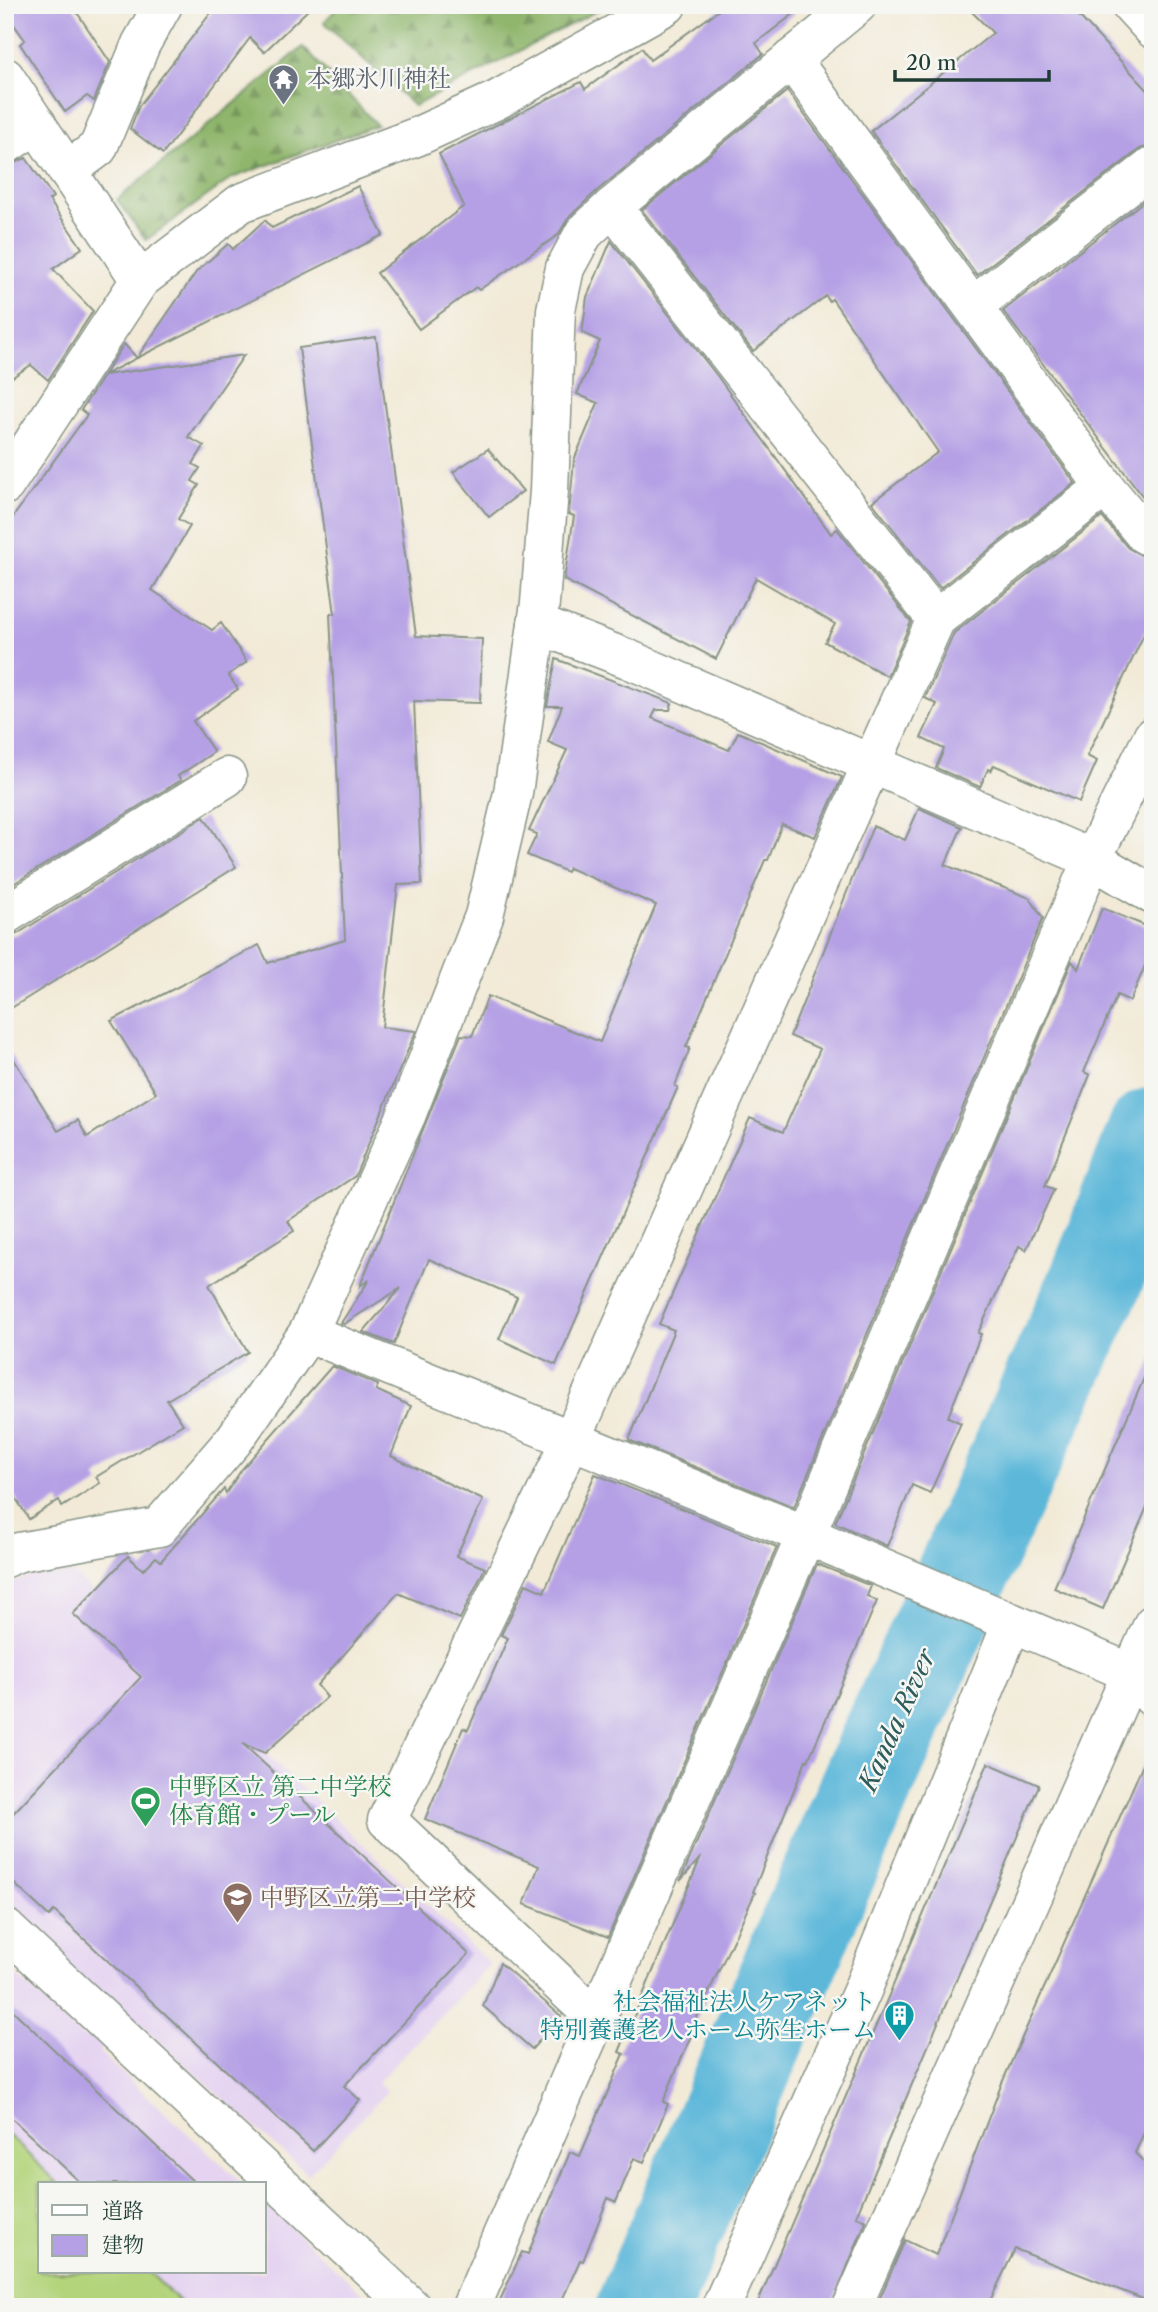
<svg xmlns="http://www.w3.org/2000/svg" width="1158" height="2312" viewBox="0 0 1158 2312" font-family="'Libre Caslon Text','Noto Serif JP',serif">
<defs>
<pattern id="forest-firs" width="22" height="20" patternUnits="userSpaceOnUse" patternTransform="scale(1.75)"><rect width="22" height="20" fill="#8fb66c"/><path d="M5 1l3.5 6h-7zM16 11l3.5 6h-7z" fill="#74955a"/></pattern>
</defs>
<rect width="100%" height="100%" fill="#f6f6f2"/>
<filter id="ink" filterUnits="userSpaceOnUse"><feTurbulence type="fractalNoise" baseFrequency=".0143" numOctaves="2"/><feDisplacementMap in="SourceGraphic" scale="14" xChannelSelector="R" yChannelSelector="G"/><feConvolveMatrix kernelMatrix="1 2 1 2 8 2 1 2 1" color-interpolation-filters="sRGB"/></filter>
<filter id="wash" filterUnits="userSpaceOnUse"><feTurbulence type="fractalNoise" baseFrequency=".00686" numOctaves="4" result="noise"/><feDisplacementMap in="SourceGraphic" scale="28" xChannelSelector="R" yChannelSelector="G"/><feGaussianBlur stdDeviation="1.57" result="paint"/><feColorMatrix in="noise" values="0 0 0 0 0 0 0 0 0 0 0 0 0 0 0 0 0 1.4 0 .05"/><feComposite in="paint" operator="in"/></filter>
<g filter="url(#wash)">
<rect width="100%" height="100%" fill="#f2ead7"/>
<polygon fill="#e5d3f1" points="73,1573 490,1964 378,2082 387,2091 308,2175 132,2017 99,2052 243,2184 40,2184 40,2272 264,2272 264,2203 377,2307 5,2307 5,1965 84,2038 106,2014 47,1944 5,1905 5,1586 27,1577"/>
<g fill="url(#forest-firs)" stroke="#577a50" stroke-width="2">
<polygon points="340,5 608,5 414,106 324,22"/>
<polygon points="303,47 377,125 232,178 146,240 117,200"/>
</g>
<polygon fill="#b4d47c" stroke="#6a8858" stroke-width="2" points="5,2132 59,2184 40,2184 40,2272 149,2272 185,2307 5,2307"/>
<g fill="none" stroke-linecap="round" stroke-linejoin="round">
<polyline stroke="#5cb7d9" stroke-width="93" points="643,2307 869,1780 1095,1283 1153,1134"/>
</g>
<g id="blocks">
<g fill="#b5a0e5">
<polygon points="5,5 72,5 110,62 94,101 87,96 65,112 20,44 25,40 5,12"/>
<polygon points="217,5 313,5 264,52 250,38 163,154 130,129 139,106"/>
<polygon points="726,5 805,5 756,43 763,54 598,190 569,217 558,235 479,290 476,287 419,329 377,273 464,206 439,154 581,82 585,89 642,48 650,60"/>
<polygon points="965,5 1069,5 1153,96 1153,145 1140,149 977,275 871,131 993,33"/>
<polygon points="787,91 1075,483 940,588 872,502 938,452 832,299 829,301 826,296 753,351 642,210"/>
<polygon points="26,158 53,197 49,200 82,248 53,269 93,311 48,380 31,365 5,382 5,167"/>
<polygon points="358,186 383,235 137,358 197,271 228,244 233,249 265,220 272,228"/>
<polygon points="1153,194 1153,510 1003,311"/>
<polygon points="611,241 718,377 831,534 837,529 911,622 887,676 825,642 835,624 756,578 716,659 564,580 574,516 569,514 574,460 598,403 577,394 600,341 582,333 587,297"/>
<polygon points="376,337 416,636 482,639 480,703 414,701 422,884 398,885 382,1027 416,1031 355,1176 288,1221 294,1231 209,1285 248,1352 167,1400 183,1424 96,1477 100,1483 62,1507 59,1500 29,1519 5,1481 5,1045 58,1131 78,1120 87,1137 156,1093 111,1021 259,945 268,963 345,940 330,614 335,614 299,348"/>
<polygon points="124,344 137,358 104,375 244,355 188,437 204,446 193,464 200,468 192,481 199,485 178,519 190,526 152,590 212,630 221,623 247,662 228,675 238,689 193,721 214,752 178,776 181,780 5,889 5,528 87,415 81,410"/>
<polygon points="488,449 523,491 489,517 453,472"/>
<polygon points="1102,517 1128,548 1153,561 1153,615 1087,756 1097,761 1079,802 994,765 991,771 988,769 980,787 936,768 944,749 921,738 937,704 925,698 954,633"/>
<polygon points="556,659 672,703 670,710 656,710 652,718 729,750 738,732 842,777 815,837 782,824 768,860 765,860 686,1047 690,1048 675,1086 678,1087 556,1365 499,1339 517,1297 429,1259 394,1344 363,1332 401,1288 344,1324 341,1323 369,1280 360,1286 461,1035 472,1036 488,996 600,1042 656,905 569,868 567,872 527,855 537,834 529,831 567,750 548,742 562,706 547,706"/>
<polygon points="919,808 962,827 945,865 1030,898 1043,918 794,1507 629,1440 674,1330 659,1324 750,1118 783,1132 820,1049 790,1036 873,826 905,840"/>
<polygon points="204,817 236,867 5,1012 5,937 17,934"/>
<polygon points="1102,908 1153,929 1153,947 1130,1001 1117,995 1084,1072 1090,1075 1045,1186 1054,1189 1026,1250 1019,1246 978,1333 981,1334 948,1417 961,1423 930,1493 912,1485 887,1546 835,1523 1072,961 1078,969"/>
<polygon points="1153,1357 1153,1493 1103,1609 1054,1588"/>
<polygon points="332,1366 378,1385 376,1390 411,1406 391,1456 483,1500 456,1556 485,1568 460,1619 398,1593 317,1685 327,1697 265,1753 243,1744 469,1954 344,2086 360,2100 313,2151 54,1911 49,1916 5,1875 5,1822 141,1677 73,1614 128,1556 143,1570 156,1557 161,1561 224,1489 226,1493 242,1469"/>
<polygon points="595,1474 777,1547 608,1937 524,1904 539,1866 425,1819 463,1728 468,1730 508,1638 501,1635 526,1584 544,1592"/>
<polygon points="817,1564 871,1586 867,1596 877,1601 808,1761 806,1760 753,1892 755,1893 692,2028 694,2029 663,2102 668,2104 644,2162 634,2158 616,2202 608,2198 583,2261 580,2260 559,2307 497,2307 522,2252 528,2254 570,2152 580,2156 624,2054 619,2052 701,1857 680,1881"/>
<polygon points="1153,1742 1153,2112 1135,2153 1153,2171 1153,2303 1015,2249 987,2307 876,2307 905,2240 936,2255 1002,2083"/>
<polygon points="988,1763 1039,1785 856,2216 866,2221 831,2307 756,2307"/>
<polygon points="500,1963 561,2016 532,2049 483,2006"/>
<polygon points="5,2003 196,2184 82,2184 5,2112"/>
</g>
</g>
</g>
<g filter="url(#ink)">
<use href="#blocks" fill-opacity="0" stroke="#889486" stroke-width="2"/>
<g fill="none" stroke-linecap="round" stroke-linejoin="round">
<defs>
<g id="minor">
<polyline points="791,59 1105,487 1144,534 1153,539"/>
<polyline points="5,77 140,280"/>
<polyline points="5,145 37,124"/>
<polyline points="67,171 98,148 141,44 163,5"/>
<polyline points="612,207 936,619"/>
<polyline points="973,306 1153,166"/>
<polyline points="5,485 140,280 241,203 416,137 497,100 667,5"/>
<polyline points="537,624 628,659 1092,859 1153,895"/>
<polyline points="5,915 227,777"/>
<polyline points="308,1333 806,1535 1131,1673 1153,1698"/>
<polyline points="5,1558 19,1552 159,1527 234,1440 308,1333 406,1116 484,916 513,793 540,603 549,491 556,310 565,268 584,233 612,207 857,5"/>
<polyline points="5,1928 411,2307"/>
<polyline points="596,2018 387,1820 571,1441 936,619 1105,487"/>
<polyline points="471,2307 806,1535 1092,859 1153,736"/>
<polyline points="721,2307 862,1991 1012,1623"/>
<polyline points="852,2307 1153,1624"/>
</g>
<polyline id="tertiary" points="1131,5 1153,29"/>
</defs>
<use href="#minor" stroke="#889486" stroke-width="41"/>
<use href="#tertiary" stroke="#889486" stroke-width="41"/>
<use href="#minor" stroke="#fff" stroke-width="38"/>
<use href="#tertiary" stroke="#fff" stroke-width="38"/>
</g>
</g>
<defs>
<symbol id="temple-pin" viewBox="-11 -11 22 30"><path d="M0 17L-7.5 6A9.5 9.5 0 1 1 7.5 6Z" fill="#6b7280" stroke="#f6f6f2"/><path d="M0-6L5-2H3V0L6.5 2.5H4V6H1.5V3h-3V6H-4V2.5H-6.5L-3 0V-2H-5Z" fill="#fff"/></symbol>
<symbol id="stadium-pin" viewBox="-11 -11 22 30"><path d="M0 17L-7.5 6A9.5 9.5 0 1 1 7.5 6Z" fill="#2e9e5b" stroke="#f6f6f2"/><path d="M0-5a6.5 5 0 1 0 0 10a6.5 5 0 1 0 0-10ZM-3.5-1.8h7v3.6h-7Z" fill="#fff"/></symbol>
<symbol id="school-pin" viewBox="-11 -11 22 30"><path d="M0 17L-7.5 6A9.5 9.5 0 1 1 7.5 6Z" fill="#8d6e63" stroke="#f6f6f2"/><path d="M0-5L7-2L0 1L-7-2ZM-4 1L0 2.5L4 1V4Q0 6-4 4Z" fill="#fff"/></symbol>
<symbol id="building-pin" viewBox="-11 -11 22 30"><path d="M0 17L-7.5 6A9.5 9.5 0 1 1 7.5 6Z" fill="#0f9aa8" stroke="#f6f6f2"/><path d="M-4-6H4V6H1V3H-1V6H-4ZM-2.5-4.3h1.7v1.8h-1.7ZM.8-4.3h1.7v1.8H.8ZM-2.5-1h1.7V.8h-1.7ZM.8-1h1.7V.8H.8Z" fill="#fff"/></symbol>
</defs>
<g fill-rule="evenodd">
<use href="#temple-pin" x="266" y="62" width="35" height="47"/>
<use href="#stadium-pin" x="128" y="1784" width="35" height="47"/>
<use href="#school-pin" x="220" y="1880" width="35" height="47"/>
<use href="#building-pin" x="882" y="1998" width="35" height="47"/>
</g>
<g text-anchor="middle" stroke-width="5" stroke-linejoin="round" paint-order="stroke">
<g font-size="24" fill="#5b616d" stroke="#f6f6f2" text-anchor="start">
<text x="307" y="87">本郷氷川神社</text>
</g>
<g font-size="24" fill="#27864d" stroke="#f6f6f2" text-anchor="start">
<text x="169" y="1795">中野区立 第二中学校<tspan x="169" dy="28">体育館・プール</tspan></text>
</g>
<g font-size="24" fill="#785e54" stroke="#f6f6f2" text-anchor="start">
<text x="260" y="1906">中野区立第二中学校</text>
</g>
<g font-size="24" fill="#0d838f" stroke="#f6f6f2" text-anchor="end">
<text x="876" y="2010">社会福祉法人ケアネット<tspan x="876" dy="28">特別養護老人ホーム弥生ホーム</tspan></text>
</g>
<g font-size="26" font-style="italic" fill="#2e5c5d" stroke="#f6f6f2">
<text transform="translate(897 1720) rotate(-66)" y="9">Kanda River</text>
</g>
</g>
<rect width="1158" height="2312" fill="none" stroke="#f6f6f2" stroke-width="28"/>
<rect x="38" y="2182" width="228" height="91" fill="#f6f6f2" stroke="#a0aca6" stroke-width="2"/>
<rect x="52" y="2205" width="35" height="10" fill="#ffffff" stroke="#a0aca6" stroke-width="2"/>
<text x="102" y="2218" font-size="21" fill="#1f3d34">道路</text>
<rect x="52" y="2235" width="35" height="21" fill="#b5a0e5" stroke="#a0aca6" stroke-width="2"/>
<text x="102" y="2252" font-size="21" fill="#1f3d34">建物</text>
<path d="M895 70v10h154v-10" fill="none" stroke="#1f3d34" stroke-width="3.5"/>
<text x="906" y="70" font-size="21" fill="#1f3d34" stroke="#f6f6f2" stroke-width="5" paint-order="stroke">20 m</text>
</svg>
